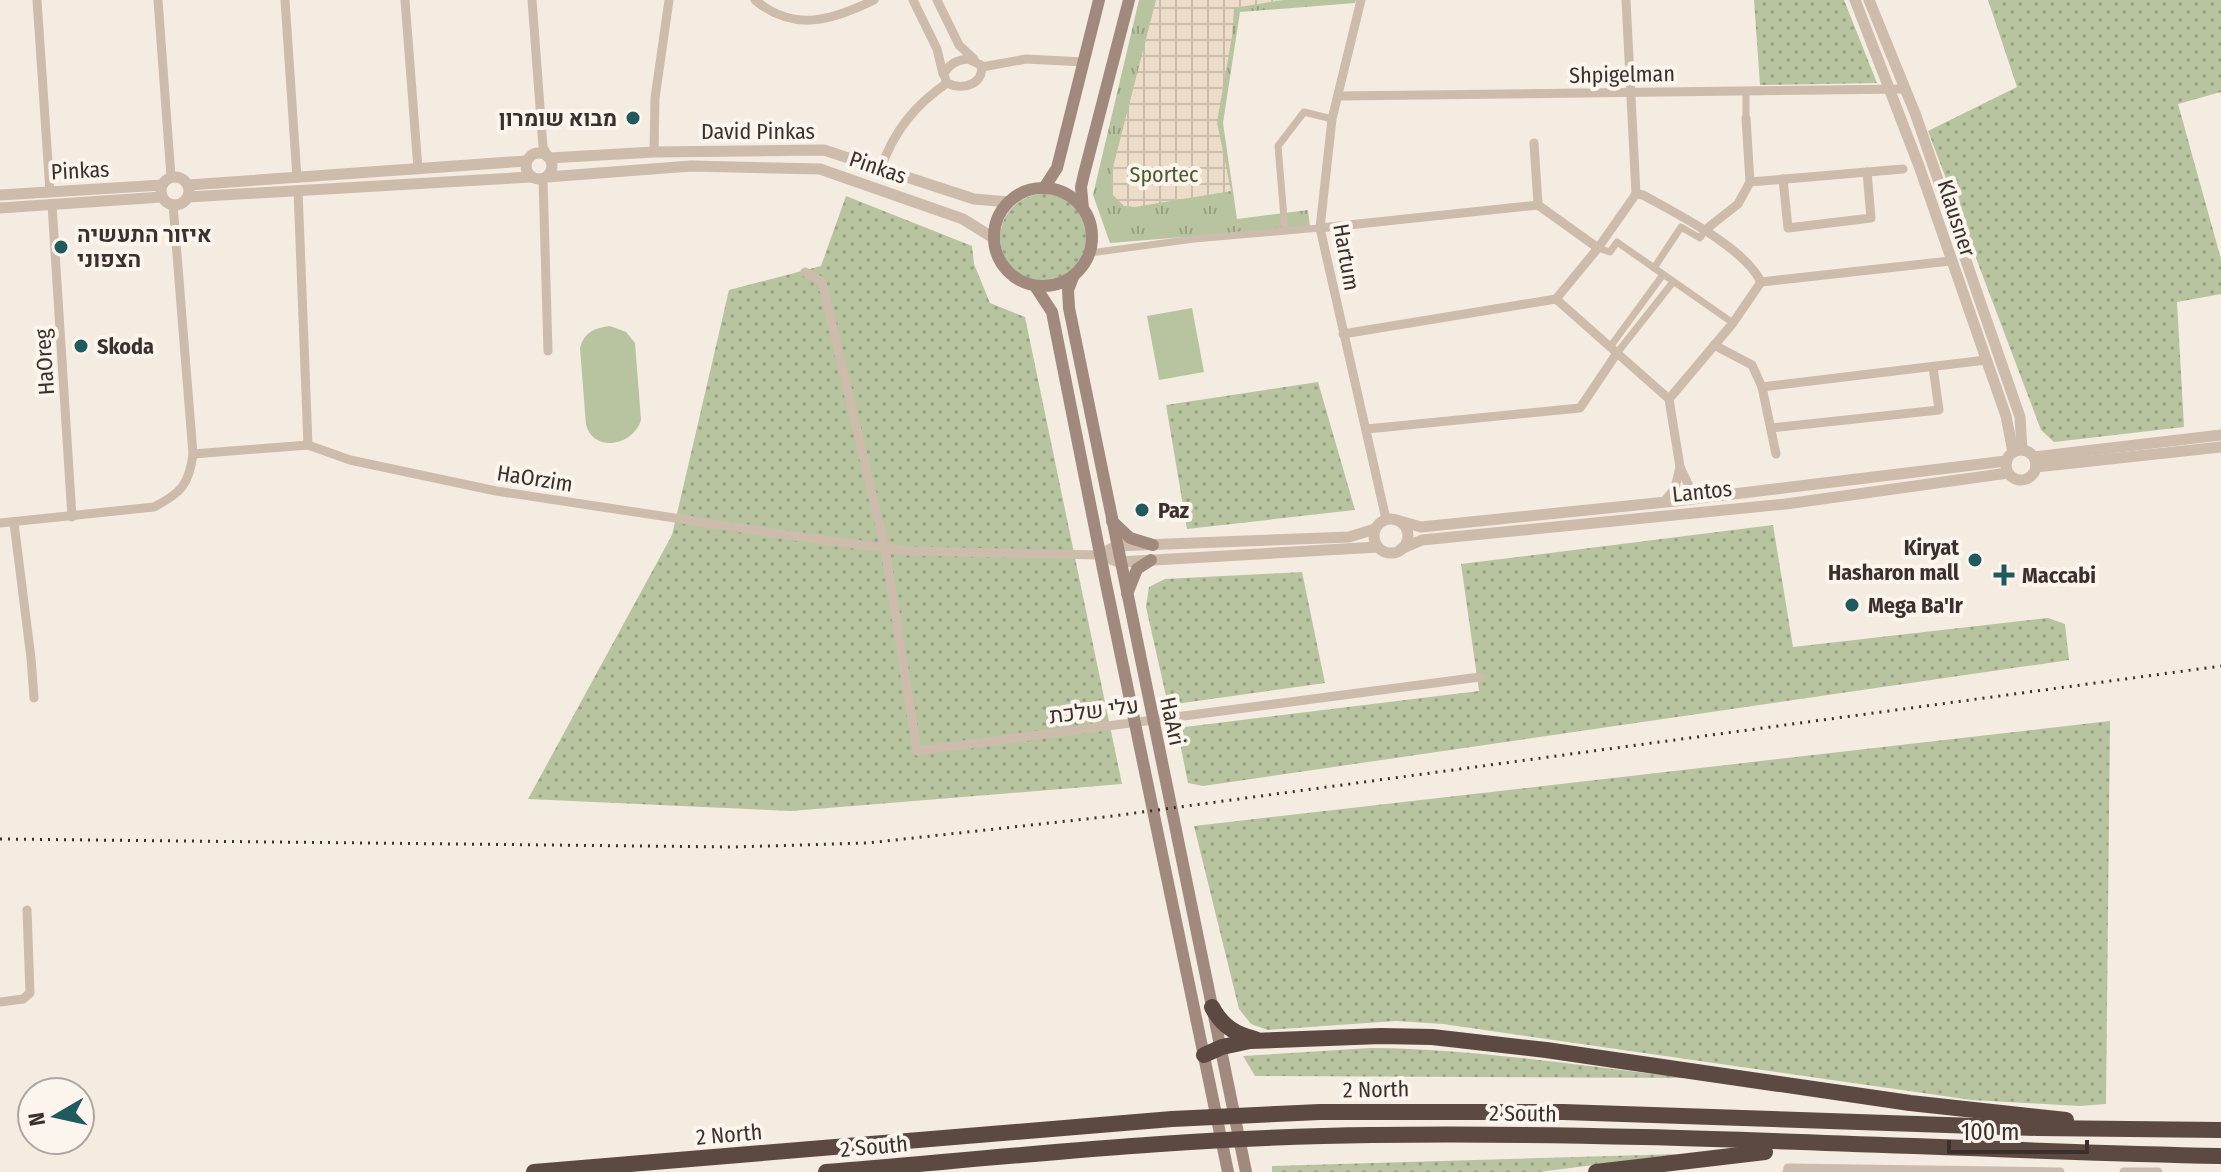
<svg xmlns="http://www.w3.org/2000/svg" width="2221" height="1172" viewBox="0 0 2221 1172" font-family="'Fira Sans Condensed',Heebo,sans-serif">
<defs>
<pattern id="grass-dots" width="8" height="8" patternUnits="userSpaceOnUse" patternTransform="scale(2)"><rect width="8" height="8" fill="#b8c4a0"/><path d="M2 2h.1M6 6h.1" fill="none" stroke="#97a083" stroke-width="1.8" stroke-linecap="round"/></pattern>
<pattern id="park-tufts" width="24" height="20" patternUnits="userSpaceOnUse" patternTransform="scale(2)"><rect width="24" height="20" fill="#b8c4a0"/><path d="M3 7l-1-3M5 7V3M7 7l1-3M15 17l-1-3M17 17v-4M19 17l1-3" fill="none" stroke="#97a083"/></pattern>
<pattern id="plaza-grid" width="8" height="8" patternUnits="userSpaceOnUse" patternTransform="scale(2)"><rect width="8" height="8" fill="#ecdcc8"/><path d="M0 4h8M4 0v8" fill="none" stroke="#cbbdac"/></pattern>
</defs>
<rect width="100%" height="100%" fill="#f4ebe1"/>
<g fill="url(#grass-dots)">
<polygon points="1754,0 1844,0 1877,83 1760,85"/>
<polygon points="1988,0 2221,0 2221,92 2178,104 2221,259 2221,294 2177,302 2184,427 2054,442 2041,430 1928,131 2017,87"/>
<circle cx="1044" cy="238" r="44"/>
<polygon points="846,196 972,246 974,264 990,303 1025,317 1122,784 791,811 528,799 672,535 729,290 821,266"/>
<polygon points="1318,382 1355,510 1187,529 1166,405"/>
<polygon points="1773,525 1793,647 2048,618 2065,624 2069,660 1203,786 1188,783 1177,728 1479,691 1461,564"/>
<polygon points="1302,572 1325,683 1168,705 1146,607 1149,587 1165,579"/>
<polygon points="2110,721 2106,1104 2079,1106 1972,1100 1443,1024 1396,1021 1268,1030 1251,1024 1239,1009 1194,826"/>
<path d="M1371,1048C1477,1049 1583,1066 1688,1078L1255,1076L1243,1056Z"/>
<polygon points="1680,1154 1539,1172 1272,1172 1272,1166"/>
</g>
<polygon fill="url(#park-tufts)" points="1139,0 1356,0 1355,3 1240,12 1223,123 1237,219 1308,210 1310,227 1110,243 1093,195"/>
<g fill="#b8c4a0">
<polygon points="1192,308 1204,372 1159,380 1147,316"/>
<path d="M610,326L626,332L635,343L641,420C633,446 594,453 586,425L580,348C584,332 595,328 610,326Z"/>
</g>
<polygon fill="url(#plaza-grid)" points="1156,0 1283,0 1234,8 1232,36 1217,122 1231,191 1135,207 1124,206 1112,194 1111,175"/>
<g fill="none" stroke-linecap="round" stroke-linejoin="round">
<g stroke="#cdbbac" stroke-width="7">
<polyline points="1746,91 1746,118"/>
<polyline points="1285,230 1278,146 1304,112 1332,119"/>
<polyline points="1598,248 1610,252 1617,242 1733,323"/>
<polyline points="1090,253 1194,239 1320,228"/>
<polyline points="1654,268 1681,227 1700,238 1705,230"/>
<polyline points="1610,347 1662,276"/>
<polyline points="1617,353 1673,282"/>
</g>
<g stroke="#cdbbac" stroke-width="9">
<polyline points="37,0 50,192"/>
<polyline points="158,0 171,177"/>
<polyline points="285,0 297,178"/>
<polyline points="405,0 418,169"/>
<polyline points="532,0 543,147 548,156"/>
<path d="M755,0C794,33 833,20 874,0"/>
<polyline points="913,0 937,49 943,74"/>
<polyline points="937,0 959,45 974,59"/>
<polyline points="1361,0 1332,119 1320,228 1386,519"/>
<polyline points="1626,0 1636,194"/>
<path d="M968,59L981,65C985,84 962,91 947,83L944,75C948,64 957,60 968,59Z"/>
<polyline points="982,67 1026,59 1084,62"/>
<polyline points="1339,96 1905,89"/>
<polyline points="1746,118 1750,182"/>
<polyline points="1534,143 1538,205"/>
<polyline points="654,152 655,98 669,0"/>
<path d="M881,168C894,131 915,105 947,83"/>
<polyline points="543,179 548,351"/>
<polyline points="1783,179 1788,228 1871,218 1867,172"/>
<polyline points="1750,182 1903,169"/>
<polyline points="298,190 308,445"/>
<polyline points="52,205 72,517"/>
<polyline points="173,205 193,454"/>
<polyline points="1320,228 1538,205 1598,248"/>
<polyline points="1705,230 1738,204 1750,182"/>
<polyline points="805,272 822,282 885,548 917,751 1480,677"/>
<polyline points="1761,282 1950,261"/>
<polyline points="1343,334 1556,299"/>
<polyline points="1714,345 1752,365 1762,387 1776,454"/>
<polyline points="1762,387 1986,360"/>
<path d="M1669,399L1733,323L1761,282C1744,247 1677,214 1643,195L1636,194L1598,248L1556,299L1669,399L1680,467L1690,488L1702,498"/>
<polyline points="1771,428 1939,410 1933,367"/>
<polyline points="1367,429 1580,408 1617,353"/>
<polyline points="1664,502 1675,488 1680,467"/>
<path d="M0,523L154,507C181,493 189,485 193,454L308,445L350,460L496,491L794,536L908,551L1100,555"/>
<polyline points="14,523 31,658 34,698"/>
<polyline points="0,1002 23,999 30,993 27,910"/>
<polyline points="1787,1172 1788,1168 2060,1172"/>
<polyline points="2124,1172 2158,1172"/>
</g>
<g stroke="#cdbbac" stroke-width="11">
<polyline points="1855,0 1919,166 2006,416 2013,452"/>
<polyline points="1869,0 1915,113 2020,417 2022,450"/>
<circle cx="539" cy="166" r="13"/>
<polyline points="549,158 654,152 824,150 974,199 1009,202"/>
<circle cx="175" cy="191" r="14"/>
<polyline points="547,177 691,166 820,169 963,219 995,239"/>
<polyline points="188,185 526,161"/>
<polyline points="0,195 162,185"/>
<polyline points="188,197 531,177"/>
<polyline points="0,208 162,197"/>
<circle cx="2021" cy="465" r="15"/>
<polyline points="2034,457 2221,435"/>
<polyline points="2036,467 2221,447"/>
<circle cx="1391" cy="536" r="17"/>
<polyline points="1400,521 1421,527 1676,501 2006,461"/>
<polyline points="1401,549 1422,540 1786,504 2008,473"/>
<polyline points="1100,555 1119,562 1378,547"/>
<polyline points="1100,555 1116,546 1349,537 1375,529"/>
</g>
<g stroke="#a18a7d" stroke-width="12">
<circle cx="1043" cy="237" r="49"/>
<polyline points="1044,188 1057,168 1099,0"/>
<polyline points="1083,209 1081,187 1084,174 1129,0"/>
<polyline points="1073,277 1068,290 1069,308 1246,1172"/>
<polyline points="1035,286 1052,312 1105,579 1228,1172"/>
<polyline points="1112,521 1130,538 1153,545"/>
<polyline points="1127,594 1137,569 1151,560"/>
</g>
<g stroke="#5c4a42" stroke-width="16">
<path d="M1212,1007C1222,1026 1235,1034 1255,1039"/>
<polyline points="1204,1055 1222,1047 1250,1041 1381,1036 1432,1037 1546,1050 1910,1103 2066,1120"/>
<polyline points="534,1172 1172,1119 1320,1112 1563,1112 2037,1128 2221,1130"/>
<path d="M826,1172C1007,1157 1189,1137 1372,1135C1655,1131 1938,1150 2221,1156"/>
<polyline points="1596,1172 1765,1152"/>
</g>
<polyline stroke="#3b302b" stroke-width="3" stroke-dasharray="2 6" stroke-linecap="butt" points="0,839 732,847 868,843 1113,816 2221,666"/>
</g>
<g fill="#1f5a5e" stroke="#fbf5ee" stroke-width="3">
<circle cx="633" cy="118" r="8"/>
<circle cx="61" cy="247" r="8"/>
<circle cx="81" cy="346" r="8"/>
<circle cx="1142" cy="510" r="8"/>
<circle cx="1975" cy="560" r="8"/>
<path d="M2000 563h8v8h8v8h-8v8h-8v-8h-8v-8h8z"/>
<circle cx="1852" cy="605" r="8"/>
</g>
<g text-anchor="middle" stroke-width="8" stroke-linejoin="round" paint-order="stroke">
<g font-size="22" fill="#3b302b" stroke="#fbf5ee">
<text transform="translate(1622 74) rotate(-1)" y="8">Shpigelman</text>
<text x="758" y="139">David Pinkas</text>
<text transform="translate(878 167) rotate(19)" y="8">Pinkas</text>
<text transform="translate(80 170) rotate(-3)" y="8">Pinkas</text>
<text transform="translate(1957 218) rotate(72)" y="8">Klausner</text>
<text transform="translate(1347 257) rotate(80)" y="8">Hartum</text>
<text transform="translate(44 362) rotate(-94)" y="8">HaOreg</text>
<text transform="translate(535 478) rotate(9)" y="8">HaOrzim</text>
<text transform="translate(1702 491) rotate(-6)" y="8">Lantos</text>
<text transform="translate(1094 710) rotate(-7)" y="8">עלי שלכת</text>
<text transform="translate(1173 721) rotate(78)" y="8">HaAri</text>
<text transform="translate(1376 1089) rotate(-1)" y="8">2 North</text>
<text transform="translate(1523 1113) rotate(1)" y="8">2 South</text>
<text transform="translate(729 1134) rotate(-5)" y="8">2 North</text>
<text transform="translate(874 1146) rotate(-5)" y="8">2 South</text>
</g>
<g font-size="22" font-weight="bold" fill="#3b302b" stroke="#fbf5ee" text-anchor="start">
<text x="617" y="126" text-anchor="end">מבוא שומרון</text>
<text x="77" y="242">איזור התעשיה<tspan x="77" dy="25">הצפוני</tspan></text>
<text x="97" y="354">Skoda</text>
<text x="1158" y="518">Paz</text>
<text x="1959" y="555" text-anchor="end">Kiryat<tspan x="1959" dy="25">Hasharon mall</tspan></text>
<text x="2022" y="583">Maccabi</text>
<text x="1868" y="613">Mega Ba'Ir</text>
</g>
<g font-size="22" fill="#4a5a2e" stroke="#fbf5ee">
<text x="1164" y="182">Sportec</text>
</g>
</g>
<g transform="translate(56 1116) rotate(261)"><circle r="38" fill="#fbf5ee" stroke="#aea6a0" stroke-width="2"/>
<path d="M0-6L14 30L0 20L-14 30Z" fill="#1f5a5e"/>
<text y="-12" font-size="22" font-weight="bold" text-anchor="middle" fill="#3b302b">N</text>
</g>
<path d="M1949 1140v12h138v-12" fill="none" stroke="#3b302b" stroke-width="4"/>
<text x="1961" y="1140" font-size="24" fill="#3b302b" stroke="#fbf5ee" stroke-width="6" paint-order="stroke">100 m</text>
</svg>
